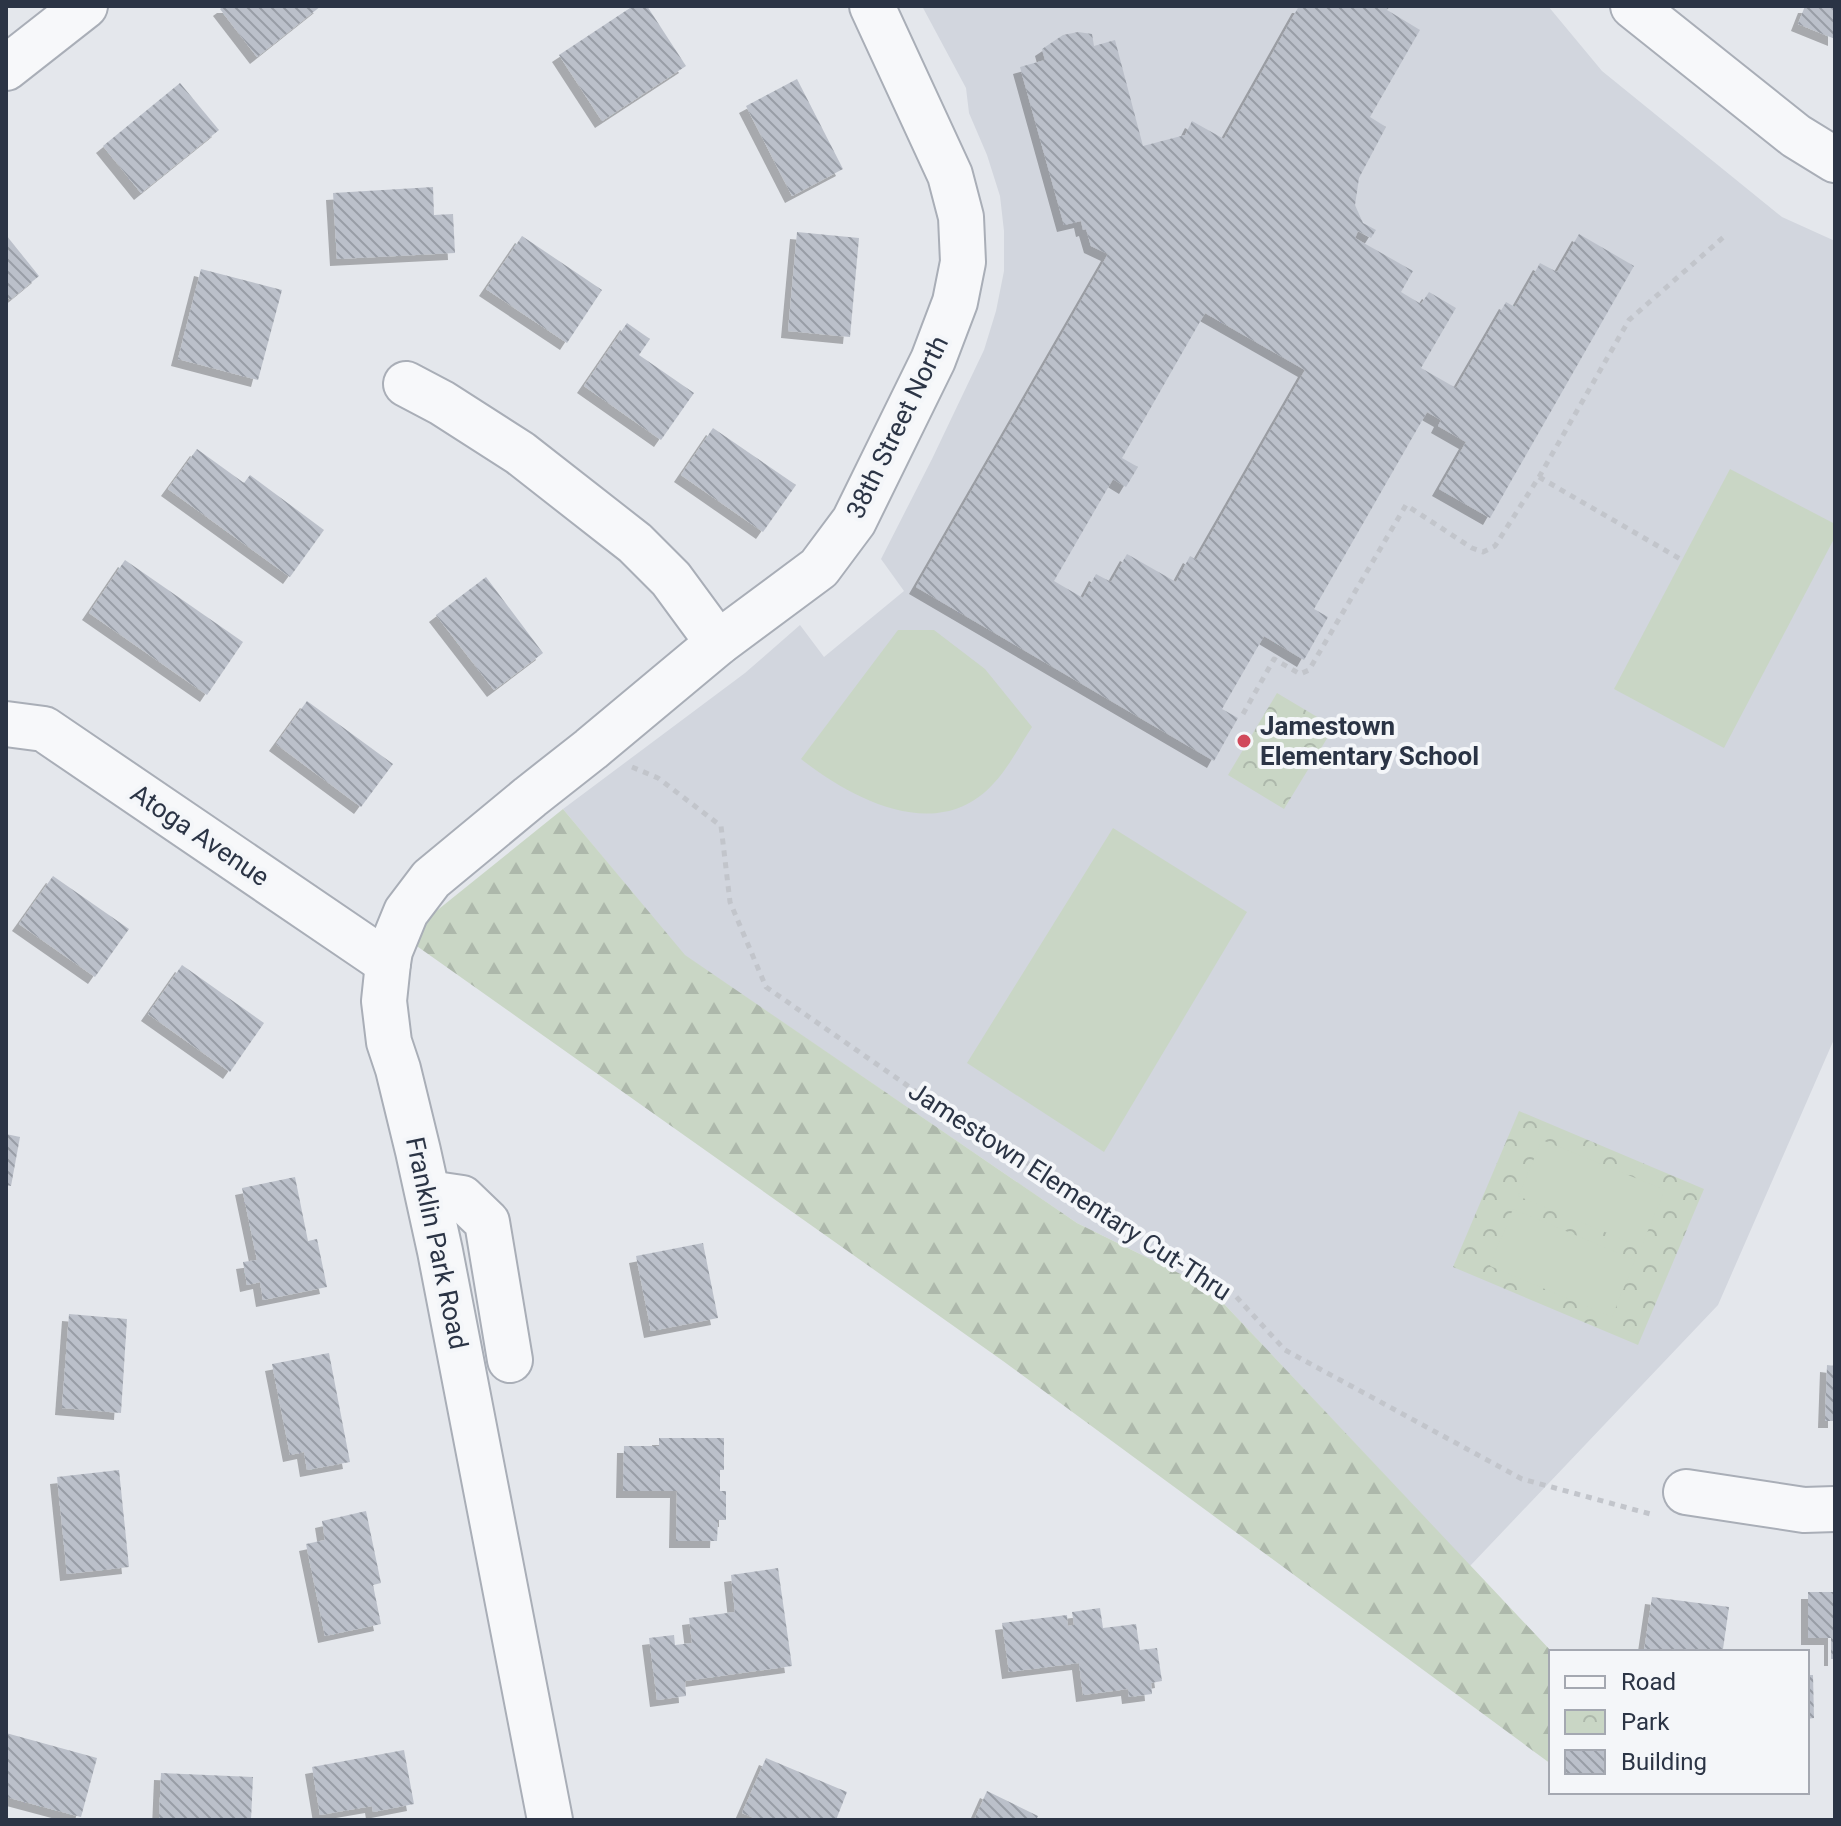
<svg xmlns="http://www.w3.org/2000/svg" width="1841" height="1826" viewBox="0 0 1841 1826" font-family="Roboto,sans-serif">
<defs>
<pattern id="forest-firs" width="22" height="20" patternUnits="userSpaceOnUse" patternTransform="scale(2)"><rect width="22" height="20" fill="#c9d6c5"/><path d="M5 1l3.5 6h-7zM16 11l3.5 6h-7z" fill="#adb8ab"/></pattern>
<pattern id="park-crowns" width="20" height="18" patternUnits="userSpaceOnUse" patternTransform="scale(2)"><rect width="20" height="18" fill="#c9d6c5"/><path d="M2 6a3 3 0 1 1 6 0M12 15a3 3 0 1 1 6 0" fill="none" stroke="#adb8ab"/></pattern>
<pattern id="building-back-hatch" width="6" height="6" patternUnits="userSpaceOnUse" patternTransform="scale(2)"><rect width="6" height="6" fill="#bbc0ca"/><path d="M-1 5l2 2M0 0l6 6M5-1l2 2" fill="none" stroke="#989da6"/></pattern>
<filter id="shadow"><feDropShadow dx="-7" dy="7" stdDeviation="0" flood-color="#0004"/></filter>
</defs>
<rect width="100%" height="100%" fill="#e4e7ec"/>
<polygon fill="#d2d6de" points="922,6 1548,6 1602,71 1782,217 1835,241 1835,1037 1718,1305 1470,1566 1209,1288 1077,1223 684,955 563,809 745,673 800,625 824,657 904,591 881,559 932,459 984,350 996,311 1004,271 1004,231 1000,196 987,155 969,113 966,88"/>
<polygon fill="url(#forest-firs)" points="563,809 685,955 1077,1223 1209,1288 1552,1652 1551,1764 1003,1361 404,937"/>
<g fill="url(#park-crowns)">
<polygon points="1277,693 1334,727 1284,809 1228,775"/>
<polygon points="1519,1111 1704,1189 1638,1345 1453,1267"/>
</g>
<g fill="#c9d6c5">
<polygon points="1730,469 1835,524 1835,537 1724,748 1614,689"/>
<path d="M898,630H934L985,669L1032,727C1020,745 1009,767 994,783C939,845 853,800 801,759Z"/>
<polygon points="1113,828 1247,912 1104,1152 967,1063"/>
<polygon points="1542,1140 1665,1190 1641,1247 1518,1196"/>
<polygon points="1513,1209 1635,1260 1612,1317 1490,1266"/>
</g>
<g fill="url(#building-back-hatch)" fill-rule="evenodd" filter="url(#shadow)">
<polygon points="224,6 321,6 257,57 220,9"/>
<polygon points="633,6 647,6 686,66 602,121 559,55"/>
<path d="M1299,6H1390L1387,10L1420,30L1370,117L1386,127L1359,178L1355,205L1363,223L1376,230L1371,238L1358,231L1355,238L1413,271L1401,292L1421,304L1429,292L1456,308L1421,368L1456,388L1506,302L1515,307L1540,263L1557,272L1579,234L1634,266L1490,518L1439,489L1466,442L1438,426L1441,420L1427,412L1314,609L1328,617L1304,660L1264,636L1222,709L1238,718L1214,761L916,587L1108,254L1091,246L1086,229L1083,230L1081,221L1064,225L1020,67L1045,60L1042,49L1063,35L1078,32L1092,34L1094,46L1115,40L1143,146L1185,135L1192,121L1224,139ZM1205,313L1305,370L1196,560L1190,556L1176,582L1127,554L1111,582L1096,574L1083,598L1054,581L1113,479L1126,487L1138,467L1122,458Z"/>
<polygon points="1805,6 1835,6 1835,39 1798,24"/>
<polygon points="797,79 843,169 792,196 746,106"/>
<polygon points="180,83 219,130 141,193 103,146"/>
<polygon points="433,187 434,215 453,214 455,253 337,259 333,193"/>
<polygon points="797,232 859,238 850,337 788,331"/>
<polygon points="6,235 39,276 10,300 6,295"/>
<polygon points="522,236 602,290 567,343 486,289"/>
<polygon points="201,269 282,290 258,380 178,359"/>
<polygon points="627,323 650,339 639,355 694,393 661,440 584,386"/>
<polygon points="713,428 796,485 763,532 681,475"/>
<polygon points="197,449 244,483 250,475 324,530 290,577 168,489"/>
<polygon points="125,560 243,642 207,695 89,613"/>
<polygon points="486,577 543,653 494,690 436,615"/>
<polygon points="307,701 393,764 361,807 276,744"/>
<polygon points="53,876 129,929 95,977 19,924"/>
<polygon points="182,965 264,1023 230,1072 148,1014"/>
<polygon points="6,1134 20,1137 11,1186 6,1185"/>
<polygon points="295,1177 308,1241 317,1239 327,1287 263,1300 260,1282 247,1285 243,1262 257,1260 242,1188"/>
<polygon points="703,1243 718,1318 651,1331 636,1256"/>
<polygon points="69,1314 127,1319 121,1413 62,1408"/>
<polygon points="329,1353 350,1462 307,1470 304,1452 290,1455 272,1364"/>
<polygon points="1827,1365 1835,1366 1835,1421 1825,1421"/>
<polygon points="659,1438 724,1438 724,1470 720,1470 720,1491 726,1491 726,1520 718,1520 717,1541 676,1541 677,1491 623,1491 624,1446 659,1446"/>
<polygon points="119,1470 129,1567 67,1574 57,1477"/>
<polygon points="366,1511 381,1583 373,1585 381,1624 325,1636 306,1544 325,1540 322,1521"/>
<polygon points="778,1568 792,1666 685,1681 686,1696 657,1700 649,1638 674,1635 675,1645 692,1643 689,1618 735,1612 731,1575"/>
<polygon points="1808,1592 1835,1592 1835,1659 1831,1659 1831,1638 1808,1638"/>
<polygon points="1652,1597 1729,1607 1723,1649 1732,1650 1732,1652 1644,1651"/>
<polygon points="1100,1608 1103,1628 1136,1624 1140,1650 1157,1648 1162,1681 1151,1683 1152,1694 1129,1697 1128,1689 1083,1695 1079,1663 1009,1672 1002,1623 1067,1615 1068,1626 1074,1625 1072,1612"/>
<polygon points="1807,1675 1813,1675 1814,1718 1807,1719"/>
<polygon points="6,1733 97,1758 81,1817 6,1797"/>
<polygon points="404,1750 414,1804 373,1812 372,1806 320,1815 312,1767"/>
<polygon points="766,1758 847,1792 836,1820 759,1820 742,1813"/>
<polygon points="161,1773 253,1777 251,1820 159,1820"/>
<polygon points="987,1791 1038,1816 1036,1820 974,1820"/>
</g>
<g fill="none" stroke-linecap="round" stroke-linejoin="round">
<defs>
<g id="minor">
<polyline points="1633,6 1796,136 1835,160"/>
<polyline points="6,68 85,6"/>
<polyline points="406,384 442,403 520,453 635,543 671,579 718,643"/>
<polyline points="6,724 44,729 388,963"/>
<polyline points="428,1193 462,1198 487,1222 510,1360"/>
<polyline points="1686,1492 1804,1510 1835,1509"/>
<polyline points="550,1820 440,1251 418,1151 398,1069 389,1042 384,1001 388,963 390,951 406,912 431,879 530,797 591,749 718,643 819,568 854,521 933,360 955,302 963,262 961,217 950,175 872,6"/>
</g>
</defs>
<use href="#minor" stroke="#a9aeb7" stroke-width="48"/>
<g stroke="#c2c5cb" stroke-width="5" stroke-dasharray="6 6" stroke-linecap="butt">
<polyline points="1539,477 1682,560"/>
<polyline points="1243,714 1274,659 1300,674 1309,670 1406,505 1472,548 1483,552 1495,546 1539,477 1629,320 1727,234"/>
<polyline points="632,767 658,778 721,826 730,902 766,987 941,1109 1231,1291 1285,1350 1522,1479 1654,1515"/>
</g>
<use href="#minor" stroke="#f7f8fa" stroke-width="44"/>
</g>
<circle fill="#d1495b" stroke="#f4f6f9" stroke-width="3" cx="1244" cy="741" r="8"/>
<g text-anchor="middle" stroke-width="8" stroke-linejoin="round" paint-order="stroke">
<g font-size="26" fill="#2b3445" stroke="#f4f6f9">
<text transform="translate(897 427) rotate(-64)" y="9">38th Street North</text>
<text transform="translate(200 835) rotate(34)" y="9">Atoga Avenue</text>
<text transform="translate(1070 1191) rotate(33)" y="9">Jamestown Elementary Cut-Thru</text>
<text transform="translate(437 1243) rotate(78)" y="9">Franklin Park Road</text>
</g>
<g font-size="26" font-weight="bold" fill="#2b3445" stroke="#f4f6f9" text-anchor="start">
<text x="1260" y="735">Jamestown<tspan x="1260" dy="30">Elementary School</tspan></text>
</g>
</g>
<rect width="1841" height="1826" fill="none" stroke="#2b3445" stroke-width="16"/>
<rect x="1549" y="1650" width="260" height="144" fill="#f4f6f9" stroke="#a4a8b1" stroke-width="2"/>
<rect x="1565" y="1676" width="40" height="12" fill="#f7f8fa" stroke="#a4a8b1" stroke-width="2"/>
<text x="1621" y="1690" font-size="24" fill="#2b3445">Road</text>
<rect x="1565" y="1710" width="40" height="24" fill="url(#park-crowns)" stroke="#a4a8b1" stroke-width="2"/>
<text x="1621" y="1730" font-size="24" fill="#2b3445">Park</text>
<rect x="1565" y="1750" width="40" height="24" fill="url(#building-back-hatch)" stroke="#a4a8b1" stroke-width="2"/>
<text x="1621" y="1770" font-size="24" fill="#2b3445">Building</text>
</svg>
